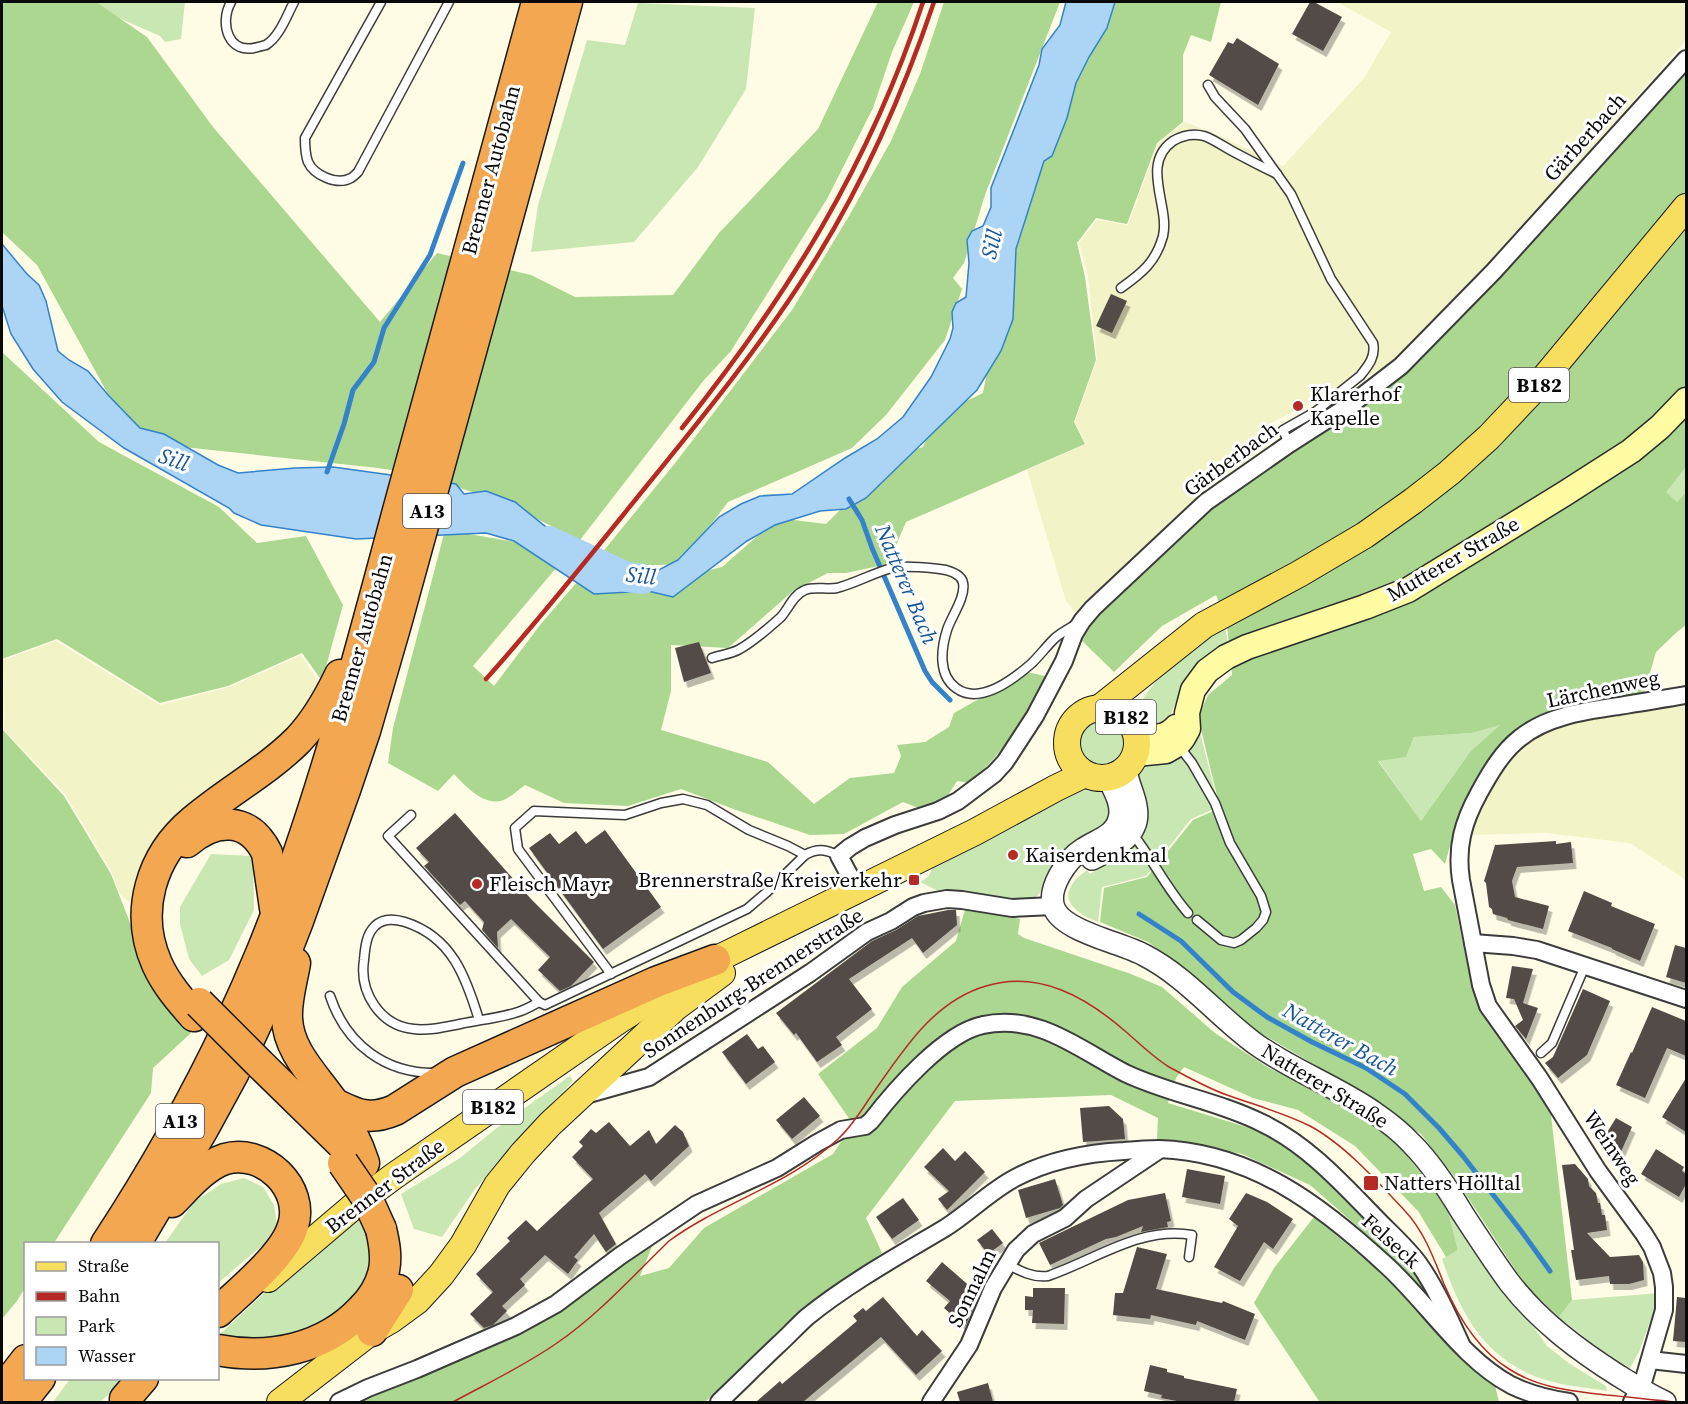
<svg xmlns="http://www.w3.org/2000/svg" width="1688" height="1404" viewBox="0 0 1688 1404" font-family="'Source Serif 4',serif">
<defs>
<filter id="shadow"><feDropShadow dx="3.5" dy="6" stdDeviation="0" flood-color="#0004"/></filter>
</defs>
<rect width="100%" height="100%" fill="#fffce6"/>
<g fill="#f3f3c8">
<polygon points="1337,2 1686,2 1686,40 1518,233 1387,366 1269,424 1266,452 1077,615 1066,601 1027,470 1086,444 1075,422 1097,359 1088,276 1079,243 1097,220 1128,225 1158,143 1185,122 1218,135 1283,166 1364,78 1391,32"/>
<polygon points="56,641 160,705 229,687 301,655 322,687 294,731 143,877 131,904 120,894 112,873 65,794 4,730 3,660"/>
<polygon points="1686,700 1686,883 1683,878 1630,843 1546,833 1467,835 1500,769 1528,743 1552,729 1611,713"/>
</g>
<g fill="#c9e7b2">
<polygon points="90,2 185,2 181,39 165,42 160,36 96,8"/>
<polygon points="638,3 755,8 746,89 698,167 634,242 531,252 538,205 587,40 625,45"/>
<polygon points="1686,467 1686,492 1677,502 1665,492"/>
<path d="M1225,626L1228,644L1197,667L1185,680L1168,721L1164,725H1144C1118,697 1206,639 1225,626Z"/>
<circle cx="1102" cy="741" r="26"/>
<polygon points="1502,724 1470,752 1421,821 1378,760 1406,757 1414,737 1472,733"/>
<path d="M1198,725L1219,807L1191,819L1146,876L1102,887L1098,922C1068,910 1055,893 1087,870L1090,874L1107,864V859L1139,771L1142,766Z"/>
<path d="M1089,783C1107,789 1113,804 1108,822C1089,835 1061,850 1049,870C1038,886 1048,893 1026,903L946,895L920,882L928,877L932,869Z"/>
<polygon points="211,854 253,856 254,910 229,960 202,976 189,959 180,924 180,907"/>
<polygon points="570,1076 573,1081 527,1129 475,1189 442,1237 414,1229 401,1194 460,1158 498,1127"/>
<polygon points="244,1178 263,1187 274,1205 277,1224 264,1244 218,1283 218,1244 165,1243 194,1202 221,1184"/>
<path d="M1446,1203L1547,1346L1570,1364L1606,1386L1607,1391C1583,1387 1556,1385 1534,1376C1480,1353 1460,1311 1442,1259L1458,1250Z"/>
<polygon points="363,1216 375,1247 366,1290 336,1320 260,1345 218,1336 288,1271"/>
<polygon points="1660,1293 1639,1352 1630,1368 1598,1348 1559,1317 1572,1300"/>
<polygon points="70,1379 127,1379 100,1402 53,1402"/>
</g>
<g fill="#abd791" fill-rule="evenodd">
<polygon points="2,2 96,2 147,37 213,127 380,322 437,253 531,275 575,297 673,295 719,233 818,129 878,2 914,2 892,52 873,108 827,199 731,351 704,380 580,540 500,501 417,474 378,468 155,444 109,396 37,265 2,232"/>
<polygon points="944,2 1060,2 985,195 964,263 953,278 962,289 945,340 886,415 852,448 728,502 681,564 611,567 601,554 676,462 792,310 849,216 891,141 920,74"/>
<path d="M1108,2H1221L1211,42L1191,35L1183,55V122L1157,143L1127,224L1096,218L1077,243L1085,277L1096,360L1074,422L1085,444L906,522L888,564L846,573H828L793,591L728,648L671,645V691L661,730L768,762L814,804L850,778L894,773L901,756L897,745L925,742L949,727L954,713L1027,672L1050,677C1029,715 1002,752 971,783L957,781L947,797L921,809L903,802L844,834L810,835L736,810L681,789L628,806L564,803L525,785C518,790 508,800 500,801C483,805 464,785 454,774L438,791L388,763L393,728L445,530L522,543L557,567L473,666L494,686L540,625L577,582L647,586L722,567L778,518L826,524L859,491L871,462L923,447L935,416L983,393L997,318L1013,261L1063,97Z"/>
<path d="M1686,60V467L1666,492L1677,502L1686,492V625L1677,632L1656,652L1643,697L1575,705L1524,724L1496,752L1471,789L1457,821L1445,864L1431,849L1413,854L1424,891L1441,887L1455,905L1469,972L1481,1008L1506,1039L1551,1115L1572,1300L1559,1317L1526,1286L1453,1175L1421,1134L1370,1102L1325,1071L1247,1025L1188,972L1148,942L1100,922L1104,888L1147,877L1193,820L1220,808L1198,717L1208,695L1232,675L1227,625L1216,595L1162,626L1114,672L1078,637L1195,519L1411,367ZM1500,725L1470,752L1421,821L1378,761L1406,757L1414,737L1472,733Z"/>
<polygon points="2,352 99,442 219,507 257,543 306,536 343,605 322,681 302,653 228,686 160,703 57,639 2,659 3,730 64,796 111,874 145,961 191,1033 153,1068 151,1093 54,1243 26,1244 25,1288 17,1301 2,1319"/>
<polygon points="966,906 1020,919 1018,934 1024,938 1131,974 1162,987 1215,1033 1269,1068 1333,1098 1391,1137 1446,1203 1458,1250 1446,1257 1418,1211 1355,1146 1298,1110 1253,1098 1184,1067 1176,1078 1168,1103 1266,1133 1321,1172 1410,1258 1441,1315 1373,1240 1310,1185 1242,1154 1157,1139 1158,1118 1111,1095 955,1101 866,1218 882,1253 782,1328 705,1402 342,1402 440,1367 656,1237 640,1276 669,1268 704,1228 833,1154 853,1124 818,1074 877,1028 902,987 956,941"/>
<polygon points="1314,1217 1388,1278 1458,1357 1494,1381 1499,1402 1323,1402 1319,1401 1254,1303 1274,1268"/>
</g>
<polygon fill="#acd4f5" stroke="#3483ca" stroke-width="1.5" points="1066,2 1115,2 1107,28 1089,57 1076,83 1067,118 1052,156 1044,161 1016,249 1013,319 1001,351 977,390 866,498 846,509 820,511 775,525 747,541 673,597 648,591 594,594 514,541 486,533 356,539 261,525 234,513 229,508 124,448 62,402 33,369 11,334 2,306 2,244 27,274 39,285 46,301 58,351 69,360 88,371 109,396 140,428 164,434 218,465 238,473 295,468 333,467 456,484 464,494 486,491 515,502 591,563 625,573 653,573 678,560 719,517 741,504 760,496 792,494 845,458 877,439 903,417 931,377 950,339 953,328 952,312 956,303 966,297 969,263 967,240 972,231 983,226 991,207 991,188 1039,65 1042,49 1060,25"/>
<g fill="none" stroke-linecap="round" stroke-linejoin="round">
<g stroke="#3483ca" stroke-width="5">
<polyline points="327,472 344,424 353,390 374,362 384,328 430,255 463,163"/>
<polyline points="849,499 862,520 872,548 925,671 932,682 950,700"/>
<polyline points="1139,914 1181,941 1233,992 1267,1017 1312,1042 1366,1068 1405,1094 1439,1128 1463,1156 1522,1232 1550,1271"/>
</g>
<polyline stroke="#acd4f5" stroke-width="30" points="549,541 627,577 643,579"/>
</g>
<g fill="#524c46" filter="url(#shadow)">
<polygon points="1310,2 1314,2 1342,17 1323,51 1292,34"/>
<polygon points="1237,38 1279,64 1258,105 1209,75 1228,42 1233,44"/>
<polygon points="1111,294 1127,301 1112,333 1096,326"/>
<polygon points="699,642 711,673 684,682 675,648"/>
<polygon points="455,813 531,899 594,962 571,986 560,991 538,970 550,957 511,919 497,932 498,948 482,930 484,922 465,901 460,905 424,866 429,862 416,848"/>
<polygon points="605,830 661,907 603,949 529,848 550,833 559,844 576,831 586,844"/>
<polygon points="1556,841 1556,844 1571,842 1573,863 1517,867 1512,881 1515,897 1549,906 1543,929 1508,920 1507,918 1493,914 1492,909 1489,907 1486,883 1484,881 1495,845"/>
<polygon points="1584,891 1612,903 1611,906 1655,924 1640,961 1612,949 1612,948 1568,931"/>
<polygon points="948,910 956,910 957,925 923,953 912,938 849,979 872,1009 836,1037 842,1045 817,1062 796,1033 794,1035 776,1013 872,941 896,930 918,916"/>
<polygon points="1675,945 1686,948 1686,983 1666,977"/>
<polygon points="1512,966 1533,969 1523,1003 1538,1008 1526,1039 1515,1026 1523,1020 1514,999 1506,998"/>
<polygon points="1583,989 1610,1001 1587,1055 1558,1078 1545,1063 1553,1057"/>
<polygon points="1652,1007 1686,1021 1686,1056 1667,1048 1645,1098 1616,1085 1631,1052 1632,1053"/>
<polygon points="747,1034 758,1049 763,1046 775,1062 746,1084 722,1052"/>
<polygon points="1686,1078 1686,1132 1662,1117"/>
<polygon points="804,1097 820,1116 792,1139 776,1120"/>
<polygon points="1109,1106 1123,1119 1125,1139 1083,1142 1080,1108"/>
<polygon points="1616,1118 1632,1127 1620,1154 1601,1142"/>
<polygon points="609,1122 630,1146 649,1130 656,1144 675,1125 683,1132 689,1146 651,1181 645,1174 599,1213 616,1244 606,1252 594,1234 574,1257 578,1260 568,1274 545,1255 520,1279 525,1285 502,1306 507,1311 493,1325 484,1328 470,1314 493,1292 476,1274 510,1241 507,1238 526,1220 537,1231 593,1179 572,1157 583,1146 579,1142 591,1129 596,1133"/>
<polygon points="943,1148 955,1161 965,1151 985,1172 947,1210 938,1199 949,1191 924,1167"/>
<polygon points="1656,1149 1684,1167 1682,1171 1686,1174 1686,1184 1679,1197 1641,1174"/>
<polygon points="1575,1164 1588,1179 1589,1186 1596,1193 1598,1203 1600,1203 1602,1215 1605,1215 1607,1230 1587,1233 1610,1257 1639,1255 1643,1262 1644,1280 1629,1284 1610,1284 1609,1276 1576,1280 1571,1250 1574,1250 1562,1165"/>
<polygon points="1187,1169 1225,1176 1220,1204 1182,1197"/>
<polygon points="1055,1179 1063,1205 1060,1208 1026,1218 1018,1190"/>
<polygon points="1165,1193 1171,1221 1167,1222 1168,1227 1141,1232 1143,1226 1116,1237 1106,1239 1050,1265 1039,1243 1128,1200"/>
<polygon points="1246,1193 1267,1202 1293,1219 1273,1249 1264,1242 1240,1281 1214,1267 1238,1226 1229,1219"/>
<polygon points="903,1198 919,1220 892,1239 876,1217"/>
<polygon points="992,1229 1003,1243 988,1254 977,1240"/>
<polygon points="1137,1247 1167,1254 1156,1289 1222,1303 1223,1301 1255,1314 1245,1340 1197,1321 1196,1325 1151,1315 1150,1319 1113,1315 1115,1293 1123,1293"/>
<polygon points="942,1262 973,1289 967,1296 975,1303 965,1327 944,1308 950,1301 926,1281"/>
<polygon points="1033,1288 1065,1288 1064,1324 1032,1323 1033,1310 1025,1310 1025,1296 1033,1297"/>
<polygon points="883,1297 917,1336 922,1330 942,1351 916,1375 881,1337 803,1402 756,1402 780,1381 782,1384 857,1321 853,1316 863,1308 866,1311"/>
<polygon points="1677,1297 1686,1298 1686,1342 1673,1341"/>
<polygon points="1150,1365 1167,1369 1167,1372 1184,1376 1184,1378 1237,1389 1234,1402 1182,1402 1161,1398 1162,1395 1144,1391"/>
<polygon points="988,1383 993,1402 960,1402 957,1392"/>
</g>
<g fill="none" stroke-linecap="round" stroke-linejoin="round">
<defs>
<g id="service">
<path d="M231,2C219,23 228,56 258,47C259,47 265,45 266,45C280,36 287,15 294,2"/>
<path d="M381,2L305,138C305,146 305,154 308,162C314,175 337,186 351,178C352,178 357,173 358,172L449,2"/>
<path d="M1208,85L1215,97L1245,129L1291,194L1331,279L1373,343C1376,357 1368,366 1360,376L1315,412L1283,430L1289,444"/>
<path d="M1121,288C1142,273 1156,262 1163,236C1170,206 1140,164 1173,141C1183,135 1193,133 1204,136C1213,139 1223,146 1232,151C1247,159 1262,167 1277,174"/>
<path d="M712,658C721,655 730,654 738,650C750,644 771,626 781,617C789,608 793,595 805,590C814,586 827,590 837,588C856,583 873,573 892,568C903,565 935,568 946,570C953,572 962,576 963,583C966,597 951,617 947,630C941,649 938,675 956,688C980,706 1014,679 1032,663C1040,655 1046,647 1054,639C1060,633 1069,629 1076,624"/>
<polyline points="1178,745 1192,763 1215,803 1230,843 1261,896 1266,912 1263,920 1256,928 1241,940 1234,943 1221,940 1197,920"/>
<path d="M411,815L388,836L539,1002L545,1005L747,909L768,891L805,855C817,848 826,849 839,856"/>
<path d="M1132,833C1152,858 1166,888 1188,913"/>
<polyline points="611,974 518,849 515,828 534,811 625,815 661,803 683,799 707,805 749,830 788,846 805,855"/>
<path d="M330,996C346,1044 385,1074 437,1073"/>
<path d="M479,1020C466,977 452,937 405,922C395,919 383,918 375,926C366,934 365,949 364,960C359,992 380,1026 414,1029C429,1031 445,1027 460,1024C478,1020 500,1018 518,1012C525,1010 532,1006 539,1002"/>
<polyline points="1541,1053 1552,1043 1585,966"/>
<path d="M1007,1264C1020,1271 1033,1278 1048,1276C1095,1260 1140,1226 1192,1235L1189,1257"/>
</g>
<g id="minor">
<polyline points="858,891 839,856 850,847 865,838 895,825 938,811 958,801 994,774 1005,762 1035,716 1064,661 1074,634 1082,621 1093,608 1206,502 1289,444 1353,403 1401,366 1494,271 1686,59"/>
<polyline points="1473,943 1513,946 1537,950 1686,999"/>
<polyline points="585,1095 649,1077 810,973 867,932 891,921 913,907 924,903 947,899 962,900 1012,908 1053,906"/>
<polyline points="1650,1360 1686,1364"/>
<path d="M339,1402L368,1388L417,1369L516,1326L556,1304L620,1256L697,1204L777,1168L817,1143L841,1130L865,1126L871,1121C895,1090 944,1033 983,1025C1038,1013 1080,1050 1125,1073C1169,1094 1218,1101 1262,1123C1306,1144 1339,1180 1373,1215C1388,1231 1406,1246 1419,1264C1436,1288 1449,1318 1461,1344"/>
<path d="M719,1402C739,1383 758,1364 778,1345C788,1336 797,1326 807,1317C849,1283 898,1256 945,1228C969,1213 990,1191 1015,1178C1049,1160 1086,1153 1124,1151C1135,1150 1148,1149 1159,1149C1252,1152 1321,1205 1386,1265C1427,1302 1462,1359 1511,1385C1529,1394 1549,1399 1569,1402"/>
<polyline points="931,1402 969,1345 993,1288 1016,1250 1033,1234 1065,1218 1086,1199 1159,1150"/>
<path d="M1632,1402L1644,1379L1664,1310V1287L1662,1273L1652,1247L1644,1234L1598,1171L1540,1079L1488,1006L1481,985L1461,880C1456,847 1463,822 1479,793C1490,773 1502,752 1520,738C1547,716 1585,711 1619,706C1641,702 1664,699 1686,695"/>
</g>
<g id="tertiary">
<path d="M1108,778C1114,790 1123,805 1119,819C1115,836 1096,840 1083,849C1067,859 1045,890 1055,910C1066,932 1122,943 1144,955C1187,977 1218,1017 1257,1045C1294,1071 1338,1087 1375,1113C1388,1122 1401,1132 1412,1144C1432,1164 1448,1189 1463,1214C1478,1237 1493,1260 1509,1282C1539,1321 1578,1350 1619,1376C1634,1385 1649,1395 1665,1402"/>
<path d="M1092,859C1114,848 1142,836 1136,806C1134,793 1127,782 1126,769"/>
</g>
<g id="secondary">
<path d="M1137,734C1152,738 1165,739 1176,727"/>
<polyline points="1136,754 1166,751 1178,744 1183,738 1188,729 1187,713 1193,690 1207,671 1226,657 1247,647 1365,607 1408,590 1564,494 1631,451 1660,427 1686,400"/>
</g>
<g id="primary">
<polyline points="1101,707 1204,625 1299,574 1365,535 1413,501 1449,473 1489,437 1540,383 1686,207"/>
<circle cx="1102" cy="743" r="35"/>
<polyline points="268,1279 355,1205 394,1176 618,1021 674,985 715,960 975,832 1056,788 1085,774"/>
<polyline points="280,1402 372,1331 391,1320 417,1301 441,1275 463,1245 497,1185 523,1153 550,1124 676,1007 722,973"/>
</g>
<g id="motorway">
<path d="M187,842C215,818 249,816 267,853L275,908"/>
<path d="M295,963C292,981 286,1000 287,1018C288,1051 315,1076 333,1102C346,1121 357,1141 364,1163"/>
<path d="M194,1016C180,1000 166,984 157,964C134,912 151,856 193,821C227,792 267,771 298,740C316,721 329,698 340,675"/>
<polyline points="260,1064 350,1152"/>
<path d="M333,1103C357,1115 369,1121 395,1110L455,1072L656,982L715,960"/>
<path d="M172,1202C187,1187 204,1166 225,1159C264,1148 305,1188 293,1226C285,1255 240,1291 218,1312"/>
<path d="M106,1244C167,1151 220,1053 262,951C320,809 359,655 399,507C445,339 491,170 537,2"/>
<polyline points="135,1244 203,1129 234,1072 266,1003 298,921 345,790 365,731 396,624 567,2"/>
<polyline points="372,1331 398,1290"/>
<path d="M218,1350C269,1360 325,1349 362,1309C372,1299 381,1285 384,1270C387,1256 384,1242 381,1229"/>
<polyline points="2,1391 26,1360"/>
<polyline points="125,1399 143,1378"/>
<polyline points="21,1402 40,1378"/>
</g>
</defs>
<use href="#service" stroke="#3c3c3c" stroke-width="11"/>
<use href="#minor" stroke="#3c3c3c" stroke-width="20"/>
<use href="#tertiary" stroke="#3c3c3c" stroke-width="24"/>
<use href="#secondary" stroke="#2b2b2b" stroke-width="27"/>
<use href="#primary" stroke="#1a1a1a" stroke-width="28"/>
<use href="#motorway" stroke="#1a1a1a" stroke-width="33"/>
<use href="#service" stroke="#fff" stroke-width="8"/>
<use href="#minor" stroke="#fff" stroke-width="16"/>
<use href="#tertiary" stroke="#fff" stroke-width="21"/>
<use href="#secondary" stroke="#fefba2" stroke-width="24"/>
<use href="#primary" stroke="#f7de5e" stroke-width="26"/>
<use href="#motorway" stroke="#f3a750" stroke-width="30"/>
<path stroke="#b62a25" stroke-width="1.5" d="M453,1402C488,1383 524,1366 557,1343C598,1315 633,1276 669,1241C722,1202 789,1185 838,1139C850,1128 860,1113 869,1099C900,1055 931,1002 986,986C1039,970 1086,997 1125,1031C1139,1043 1153,1057 1169,1067C1188,1077 1207,1088 1227,1095C1255,1105 1284,1113 1310,1126C1344,1144 1379,1183 1405,1211C1424,1231 1434,1259 1444,1284C1458,1317 1478,1350 1509,1369C1538,1388 1572,1391 1606,1395C1629,1397 1653,1400 1676,1402"/>
<g stroke="#b62a25" stroke-width="4.5">
<path d="M682,428C788,296 870,163 923,2"/>
<path d="M486,679C540,619 590,556 640,494C701,419 761,346 812,265C864,183 903,93 934,2"/>
</g>
<defs>
<g id="motorway-bridge">
<polyline points="199,1003 260,1064"/>
<polyline points="343,1163 367,1198 381,1229"/>
</g>
</defs>
<use href="#motorway-bridge" stroke="#1a1a1a" stroke-width="33" stroke-linecap="butt"/>
<use href="#motorway-bridge" stroke="#f3a750" stroke-width="30"/>
</g>
<g fill="#b62a25" stroke="#fff" stroke-width="2">
<circle cx="1298" cy="406" r="6"/>
<circle cx="1013" cy="855" r="6"/>
<rect x="908" y="874" width="12" height="12" rx="3"/>
<circle cx="477" cy="884" r="6"/>
<rect x="1363" y="1175" width="16" height="16" rx="3"/>
</g>
<g text-anchor="middle" stroke-width="6" stroke-linejoin="round" paint-order="stroke">
<g fill="#fff" stroke="#535353" stroke-width="1.5">
<rect x="1509" y="368" width="60" height="34" rx="4.5"/>
<rect x="403" y="494" width="48" height="34" rx="4.5"/>
<rect x="1096" y="700" width="60" height="34" rx="4.5"/>
<rect x="463" y="1090" width="60" height="34" rx="4.5"/>
<rect x="156" y="1104" width="48" height="34" rx="4.5"/>
</g>
<g font-size="20" font-weight="bold" fill="#090909">
<text x="1539" y="392">B182</text>
<text x="427" y="518">A13</text>
<text x="1126" y="724">B182</text>
<text x="493" y="1114">B182</text>
<text x="180" y="1128">A13</text>
</g>
<g font-size="21" fill="#090909" stroke="#fff">
<text transform="translate(1585 137) rotate(-48)" y="7">Gärberbach</text>
<text transform="translate(491 170) rotate(-75)" y="7">Brenner Autobahn</text>
<text transform="translate(1231 459) rotate(-36)" y="7">Gärberbach</text>
<text transform="translate(1453 559) rotate(-30)" y="7">Mutterer Straße</text>
<text transform="translate(362 638) rotate(-74)" y="7">Brenner Autobahn</text>
<text transform="translate(1603 689) rotate(-12)" y="7">Lärchenweg</text>
<text transform="translate(753 983) rotate(-33)" y="7">Sonnenburg-Brennerstraße</text>
<text transform="translate(1325 1086) rotate(31)" y="7">Natterer Straße</text>
<text transform="translate(1612 1148) rotate(56)" y="7">Weinweg</text>
<text transform="translate(385 1186) rotate(-37)" y="7">Brenner Straße</text>
<text transform="translate(1391 1241) rotate(42)" y="7">Felseck</text>
<text transform="translate(972 1288) rotate(-64)" y="7">Sonnalm</text>
</g>
<g font-size="21" fill="#090909" stroke="#fff" text-anchor="start">
<text x="1310" y="401">Klarerhof<tspan x="1310" dy="24">Kapelle</tspan></text>
<text x="1025" y="862">Kaiserdenkmal</text>
<text x="902" y="887" text-anchor="end">Brennerstraße/Kreisverkehr</text>
<text x="489" y="891">Fleisch Mayr</text>
<text x="1384" y="1190">Natters Hölltal</text>
</g>
<g font-size="22" font-style="italic" fill="#165597" stroke="#fff">
<text transform="translate(991 244) rotate(-76)" y="8">Sill</text>
<text transform="translate(174 459) rotate(20)" y="8">Sill</text>
<text transform="translate(641 575) rotate(7)" y="8">Sill</text>
<text transform="translate(907 584) rotate(67)" y="8">Natterer Bach</text>
<text transform="translate(1341 1039) rotate(29)" y="8">Natterer Bach</text>
</g>
</g>
<rect width="1688" height="1404" fill="none" stroke="#090909" stroke-width="6"/>
<rect x="24" y="1242" width="195" height="138" fill="#ffffff" stroke="#9d9d9d" stroke-width="1.5"/>
<rect x="36" y="1262" width="30" height="9" fill="#f7de5e" stroke="#9d9d9d" stroke-width="1.5"/>
<text x="78" y="1272" font-size="18" fill="#090909">Straße</text>
<rect x="36" y="1292" width="30" height="9" fill="#b62a25" stroke="#9d9d9d" stroke-width="1.5"/>
<text x="78" y="1302" font-size="18" fill="#090909">Bahn</text>
<rect x="36" y="1317" width="30" height="18" fill="#c9e7b2" stroke="#9d9d9d" stroke-width="1.5"/>
<text x="78" y="1332" font-size="18" fill="#090909">Park</text>
<rect x="36" y="1347" width="30" height="18" fill="#acd4f5" stroke="#9d9d9d" stroke-width="1.5"/>
<text x="78" y="1362" font-size="18" fill="#090909">Wasser</text>
</svg>
